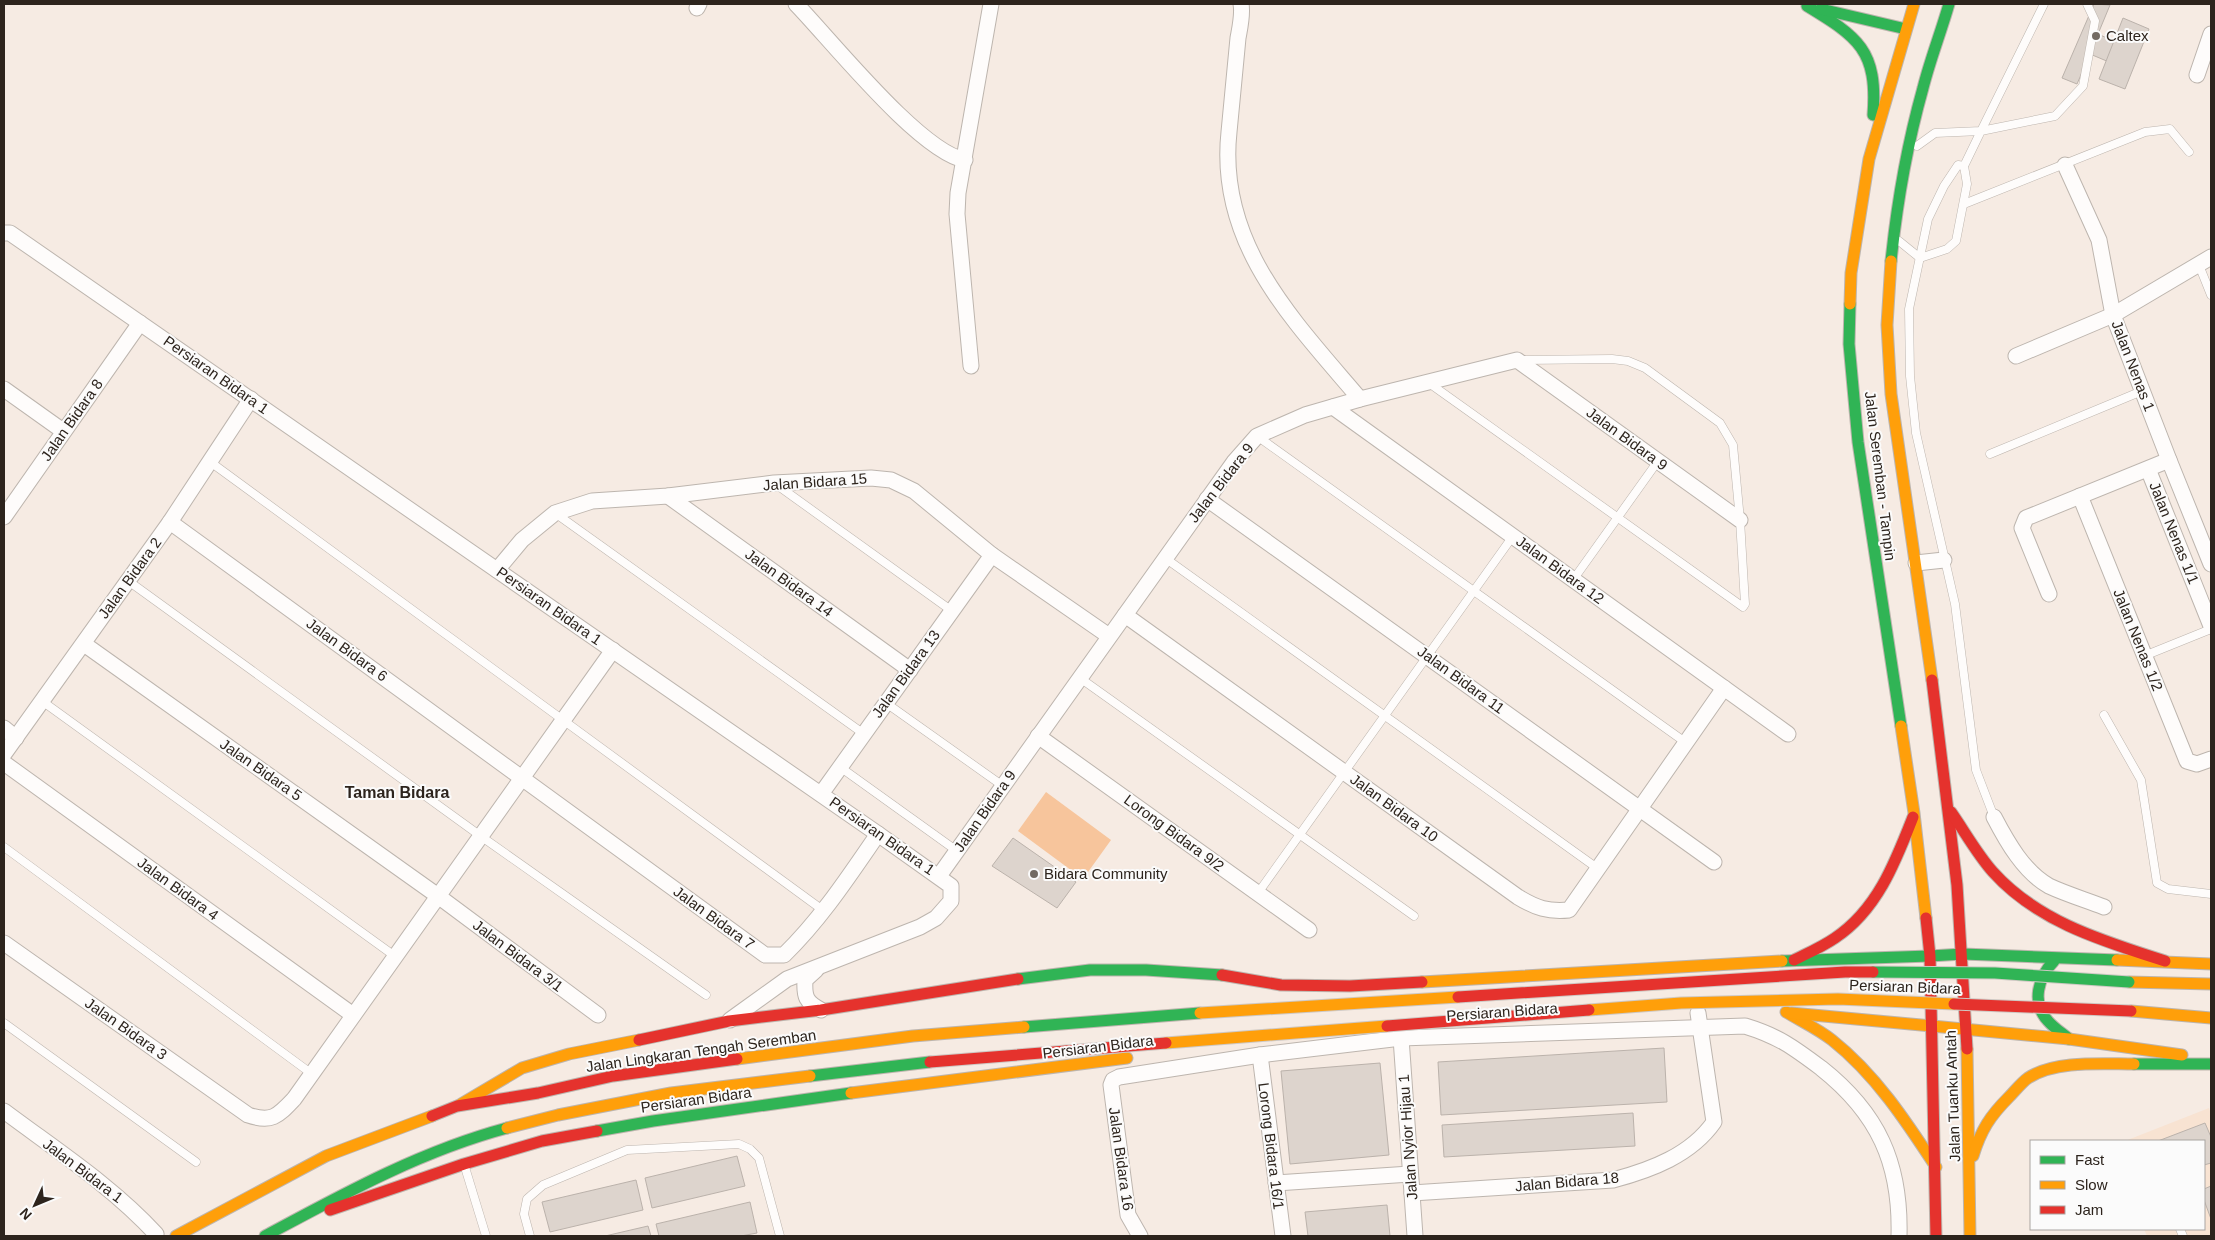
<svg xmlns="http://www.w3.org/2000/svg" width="2215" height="1240" viewBox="0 0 2215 1240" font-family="Helvetica,sans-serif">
<rect width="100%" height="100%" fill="#f6ebe3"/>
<polygon fill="#f8e3d2" points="2209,1108 2211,1114 2211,1236 2147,1236 2144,1229 2204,1229 2204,1141 2125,1141"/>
<polygon fill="#f7c59c" points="1046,792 1111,840 1083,879 1018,831"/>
<g fill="#ddd4cd" stroke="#bbb2ab">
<polygon points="2094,4 2110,5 2098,34 2118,43 2109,62 2090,54 2077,84 2062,78"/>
<polygon points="2123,18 2149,29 2125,89 2099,79"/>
<polygon points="1013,838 1076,882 1057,908 992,866"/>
<polygon points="1664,1048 1667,1102 1441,1115 1438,1062"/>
<polygon points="1380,1063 1389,1155 1290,1164 1281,1071"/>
<polygon points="1633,1113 1635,1146 1444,1157 1442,1125"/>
<polygon points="2205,1123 2211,1137 2211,1163 2204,1165 2204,1141 2158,1141"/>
<polygon points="737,1156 745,1186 652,1208 645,1178"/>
<polygon points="636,1180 643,1210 550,1232 542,1202"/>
<polygon points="2211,1186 2211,1219 2204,1200 2204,1189"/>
<polygon points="750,1202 757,1233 741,1236 659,1236 656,1224"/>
<polygon points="1387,1205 1390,1236 1308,1236 1305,1212"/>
<polygon points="648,1226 651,1236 605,1236"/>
</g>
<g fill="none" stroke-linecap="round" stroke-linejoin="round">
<defs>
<g id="lane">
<polyline points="1917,146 1935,133 1981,131 2044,4"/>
<polyline points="1964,166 1958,165 1944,186 1928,219 1909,309 1910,376 1916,433 1955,604 1976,770 1994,817"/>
<polyline points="1964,204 2145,132 2170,129 2189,152"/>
<polyline points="1899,241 1920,258 1947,249 1956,241 1967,184 1964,166 1981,131 2055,116 2083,86 2095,21 2087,4"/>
<polyline points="2199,265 2211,295"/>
<polyline points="1429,383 1743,607 1745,604 1740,520 1733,445 1720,423 1645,368 1628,361 1612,359 1521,360"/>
<polyline points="1257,436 1685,742"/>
<polyline points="1990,454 2142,391"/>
<polyline points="209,461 824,911"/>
<polyline points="777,485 952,611"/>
<polyline points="555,513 864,734"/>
<polyline points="1165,558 1597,868"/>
<polyline points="127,580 482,837 706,995"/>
<polyline points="1573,580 1658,461"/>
<polyline points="2144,656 2211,629"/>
<polyline points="1080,678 1414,916"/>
<polyline points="42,701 396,957"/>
<polyline points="886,703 1003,786"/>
<polyline points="2104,715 2141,780 2157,883 2168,889 2211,894"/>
<polyline points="840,767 957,851"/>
<polyline points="4,847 312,1074"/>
<polyline points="1258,893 1513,536"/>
<polyline points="4,1023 196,1162"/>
<polyline points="464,1164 486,1236"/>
<polyline points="2180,1229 2183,1236"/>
<polyline points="530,1236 524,1214 527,1199 543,1185 627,1150 739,1144 750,1149 759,1158 780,1236"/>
</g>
<g id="street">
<path d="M796,4C831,40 920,152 965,160"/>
<path d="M1241,4C1243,14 1240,27 1238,38C1235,69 1232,100 1229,132C1217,244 1293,320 1360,399"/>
<polyline points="697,8 699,4"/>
<polyline points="2197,75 2211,34"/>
<polyline points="2065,165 2099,240 2113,315 2169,460 2211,564"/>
<polyline points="4,233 10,233 878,834 951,886 951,901 936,918 920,927 787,979 730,1020"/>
<polyline points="2016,356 2113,315 2211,257"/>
<polyline points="971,366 957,214 958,193 991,4"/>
<polyline points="4,389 63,431"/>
<polyline points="1333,407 1788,734"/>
<polyline points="2148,469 2211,626"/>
<polyline points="668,496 910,670"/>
<polyline points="2080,496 2187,761 2197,764 2211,759"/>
<polyline points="1207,499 1714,862"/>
<polyline points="4,517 140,323"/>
<path d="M170,522L765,955H784C821,919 849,876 878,834"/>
<polyline points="1916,563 1944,560"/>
<polyline points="497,570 522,540 555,513 592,501 668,496 774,483 871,478 891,480 914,491 992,555 1109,636"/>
<polyline points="2049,594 2022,528 2026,518 2169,460"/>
<path d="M1125,615L1518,897C1536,908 1548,912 1569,910L1724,688"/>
<polyline points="84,644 438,896 598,1015"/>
<polyline points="4,728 16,738"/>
<polyline points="1038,736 1309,930"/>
<polyline points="4,754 170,522 251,399"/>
<polyline points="4,763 353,1015"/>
<polyline points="821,794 992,555"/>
<path d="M1994,817C2007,842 2024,872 2049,886C2066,894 2086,900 2104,907"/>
<polyline points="939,876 1234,462 1257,436 1305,415 1360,399 1517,360 1740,520"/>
<path d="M4,943L248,1115C272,1123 278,1116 294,1099L613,650"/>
<path d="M816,970L805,980C804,997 806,1002 821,1010"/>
<polyline points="1401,1038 1415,1236"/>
<polyline points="1260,1055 1283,1236"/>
<path d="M4,1111C56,1150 112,1186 156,1234L155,1236"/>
<polyline points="1276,1183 1410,1174"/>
<path d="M1412,1193L1613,1180C1651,1170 1691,1155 1714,1122L1698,1013"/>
<path d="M1140,1236L1128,1215L1111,1085L1113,1080L1119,1077L1260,1055L1401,1038L1745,1026C1778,1036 1793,1047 1821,1068C1878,1113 1901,1163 1899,1236"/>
</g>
<g id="fast">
<path d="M1807,6C1858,37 1878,50 1873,115"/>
<polyline points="1821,9 1906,29"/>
<path d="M1891,261C1897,203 1907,145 1923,88C1930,60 1941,32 1949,4"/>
<polyline points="1850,304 1849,344 1858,442 1901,726"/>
<polyline points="1930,956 1963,954 2117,960"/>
<polyline points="1782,961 1930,956"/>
<path d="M2054,961C2038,977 2031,1003 2048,1021C2054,1028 2062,1033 2069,1039"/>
<polyline points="1018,979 1090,970 1146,970 1222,975"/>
<polyline points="1024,1027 1200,1013"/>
<polyline points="2134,1064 2211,1064"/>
<polyline points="810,1076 930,1062"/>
<polyline points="597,1131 653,1121 851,1093"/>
<path d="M265,1236C343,1194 421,1151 507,1128"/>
</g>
<g id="slow">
<polyline points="1891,261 1887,325 1891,394 1932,680"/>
<polyline points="1850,304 1851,273 1869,159 1914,4"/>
<polyline points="1901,726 1914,813 1926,918"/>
<polyline points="2117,960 2211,964"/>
<polyline points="1422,982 1782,961"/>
<polyline points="2129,982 2211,984"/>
<polyline points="2131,1011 2211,1018"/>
<path d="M1786,1012C1801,1021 1818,1029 1832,1040C1875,1074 1906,1121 1936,1167"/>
<polyline points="1791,1013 1932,1026"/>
<polyline points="1932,1026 2069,1039 2182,1055"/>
<polyline points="1967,1049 1970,1236"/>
<polyline points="737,1059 913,1036 1024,1027"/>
<polyline points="851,1093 1127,1058"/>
<polyline points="461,1104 522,1068 569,1054 639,1040"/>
<polyline points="507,1128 558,1115 671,1093 810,1076"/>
<path d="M1973,1156C1981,1130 1990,1116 2009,1097C2015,1091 2021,1083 2028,1078C2055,1060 2102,1064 2134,1064"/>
<polyline points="176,1236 326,1156 432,1116"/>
</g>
<g id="jam">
<polyline points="1932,680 1957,885 1967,1049"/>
<path d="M1951,812C1965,832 1977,854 1993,872C2038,922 2103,941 2165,961"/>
<polyline points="1926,918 1930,956 1936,1236"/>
<path d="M1794,960C1808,953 1822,947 1835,938C1877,910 1895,863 1913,817"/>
<polyline points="1222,975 1281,985 1350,986 1422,982"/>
<polyline points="639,1040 729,1021 821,1010 1018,979"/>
<polyline points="432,1116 457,1106 538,1093 613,1076 737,1059"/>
<polyline points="330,1210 464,1164 542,1141 597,1131"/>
</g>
</defs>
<use href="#lane" stroke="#bdb5ae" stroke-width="9"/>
<use href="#street" stroke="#bdb5ae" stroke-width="17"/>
<use href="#fast" stroke="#bdb5ae" stroke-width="13"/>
<use href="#slow" stroke="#bdb5ae" stroke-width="13"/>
<use href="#jam" stroke="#bdb5ae" stroke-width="13"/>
<use href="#lane" stroke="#fefcfb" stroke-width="8"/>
<use href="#street" stroke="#fefcfb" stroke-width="15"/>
<use href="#fast" stroke="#30b455" stroke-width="11"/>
<use href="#slow" stroke="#ff9f0a" stroke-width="11"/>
<use href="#jam" stroke="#e5322d" stroke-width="11"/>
<defs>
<polyline id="fast-bridge" points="1873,972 1995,973 2129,982"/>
<g id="slow-bridge">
<polyline points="1589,1010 1681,1003 1838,999 1954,1004"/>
<polyline points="1200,1013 1458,997"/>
<polyline points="1166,1043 1387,1026"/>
</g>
<g id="jam-bridge">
<polyline points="1458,997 1845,972 1873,972"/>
<polyline points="1954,1004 2131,1011"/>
<polyline points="1387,1026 1589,1010"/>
<polyline points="930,1062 1166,1043"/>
</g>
</defs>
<use href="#fast-bridge" stroke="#cec8c3" stroke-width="13" stroke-linecap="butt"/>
<use href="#slow-bridge" stroke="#cec8c3" stroke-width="13" stroke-linecap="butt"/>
<use href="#jam-bridge" stroke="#cec8c3" stroke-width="13" stroke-linecap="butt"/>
<use href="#fast-bridge" stroke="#30b455" stroke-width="11"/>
<use href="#slow-bridge" stroke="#ff9f0a" stroke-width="11"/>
<use href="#jam-bridge" stroke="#e5322d" stroke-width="11"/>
</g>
<g fill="#736a62" stroke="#fbfbfb" stroke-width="2">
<circle cx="2096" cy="36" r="5"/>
<circle cx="1034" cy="874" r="5"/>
</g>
<g text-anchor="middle" stroke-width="4" stroke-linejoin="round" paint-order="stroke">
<g font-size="15" fill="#2d241d" stroke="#fbfbfb" text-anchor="start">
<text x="2106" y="41">Caltex</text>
<text x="1044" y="879">Bidara Community</text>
</g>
<g font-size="15" fill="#2d241d" stroke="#fbfbfb">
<text transform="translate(2133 366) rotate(69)" y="5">Jalan Nenas 1</text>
<text transform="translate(216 375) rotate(35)" y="5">Persiaran Bidara 1</text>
<text transform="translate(72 420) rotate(-55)" y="5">Jalan Bidara 8</text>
<text transform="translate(1627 439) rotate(36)" y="5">Jalan Bidara 9</text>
<text transform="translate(1880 476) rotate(83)" y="5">Jalan Seremban - Tampin</text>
<text transform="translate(815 482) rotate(-4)" y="5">Jalan Bidara 15</text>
<text transform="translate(1221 483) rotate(-52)" y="5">Jalan Bidara 9</text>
<text transform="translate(2174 533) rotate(68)" y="5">Jalan Nenas 1/1</text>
<text transform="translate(1560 570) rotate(36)" y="5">Jalan Bidara 12</text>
<text transform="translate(130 578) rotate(-54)" y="5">Jalan Bidara 2</text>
<text transform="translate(789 583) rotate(36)" y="5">Jalan Bidara 14</text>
<text transform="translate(549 606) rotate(35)" y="5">Persiaran Bidara 1</text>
<text transform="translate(2138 640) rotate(68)" y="5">Jalan Nenas 1/2</text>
<text transform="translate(347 650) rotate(36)" y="5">Jalan Bidara 6</text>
<text transform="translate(906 674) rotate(-54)" y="5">Jalan Bidara 13</text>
<text transform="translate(1461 680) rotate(36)" y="5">Jalan Bidara 11</text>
<text transform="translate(261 770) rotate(35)" y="5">Jalan Bidara 5</text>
<text transform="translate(1394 808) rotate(36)" y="5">Jalan Bidara 10</text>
<text transform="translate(985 811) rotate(-55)" y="5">Jalan Bidara 9</text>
<text transform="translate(1174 833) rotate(36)" y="5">Lorong Bidara 9/2</text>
<text transform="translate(882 836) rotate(35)" y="5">Persiaran Bidara 1</text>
<text transform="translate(178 889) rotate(36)" y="5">Jalan Bidara 4</text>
<text transform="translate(714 918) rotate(36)" y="5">Jalan Bidara 7</text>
<text transform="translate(518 956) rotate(37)" y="5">Jalan Bidara 3/1</text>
<text transform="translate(1905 987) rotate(2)" y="5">Persiaran Bidara</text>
<text transform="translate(1502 1012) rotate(-4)" y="5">Persiaran Bidara</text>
<text transform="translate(126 1029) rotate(35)" y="5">Jalan Bidara 3</text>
<text transform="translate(1098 1047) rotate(-7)" y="5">Persiaran Bidara</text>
<text transform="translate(701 1051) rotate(-8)" y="5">Jalan Lingkaran Tengah Seremban</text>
<text transform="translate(1953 1096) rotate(-92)" y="5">Jalan Tuanku Antah</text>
<text transform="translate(696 1100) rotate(-8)" y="5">Persiaran Bidara</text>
<text transform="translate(1408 1137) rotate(-94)" y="5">Jalan Nyior Hijau 1</text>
<text transform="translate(1271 1146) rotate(83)" y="5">Lorong Bidara 16/1</text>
<text transform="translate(1121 1159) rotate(82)" y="5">Jalan Bidara 16</text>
<text transform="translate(83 1171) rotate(37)" y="5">Jalan Bidara 1</text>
<text transform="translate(1567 1182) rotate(-5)" y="5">Jalan Bidara 18</text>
</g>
<g font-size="16" font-weight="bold" fill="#2d241d" stroke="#fbfbfb">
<text x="397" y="798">Taman Bidara</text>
</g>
</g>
<rect width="2215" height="1240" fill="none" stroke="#2d241d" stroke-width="10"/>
<rect x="2030" y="1140" width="175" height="90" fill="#fbfbfb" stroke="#a9a5a2"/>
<rect x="2040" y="1156" width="25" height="8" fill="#30b455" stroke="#a9a5a2"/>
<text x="2075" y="1165" font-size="15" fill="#2d241d">Fast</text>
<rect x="2040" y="1181" width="25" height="8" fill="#ff9f0a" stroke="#a9a5a2"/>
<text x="2075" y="1190" font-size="15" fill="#2d241d">Slow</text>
<rect x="2040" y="1206" width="25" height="8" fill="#e5322d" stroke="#a9a5a2"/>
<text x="2075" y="1215" font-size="15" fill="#2d241d">Jam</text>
<g transform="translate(35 1205) rotate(226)" stroke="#fbfbfb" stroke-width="4" paint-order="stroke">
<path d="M0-4L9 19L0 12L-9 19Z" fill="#2d241d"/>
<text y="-8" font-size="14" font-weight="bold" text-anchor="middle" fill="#2d241d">N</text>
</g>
</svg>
